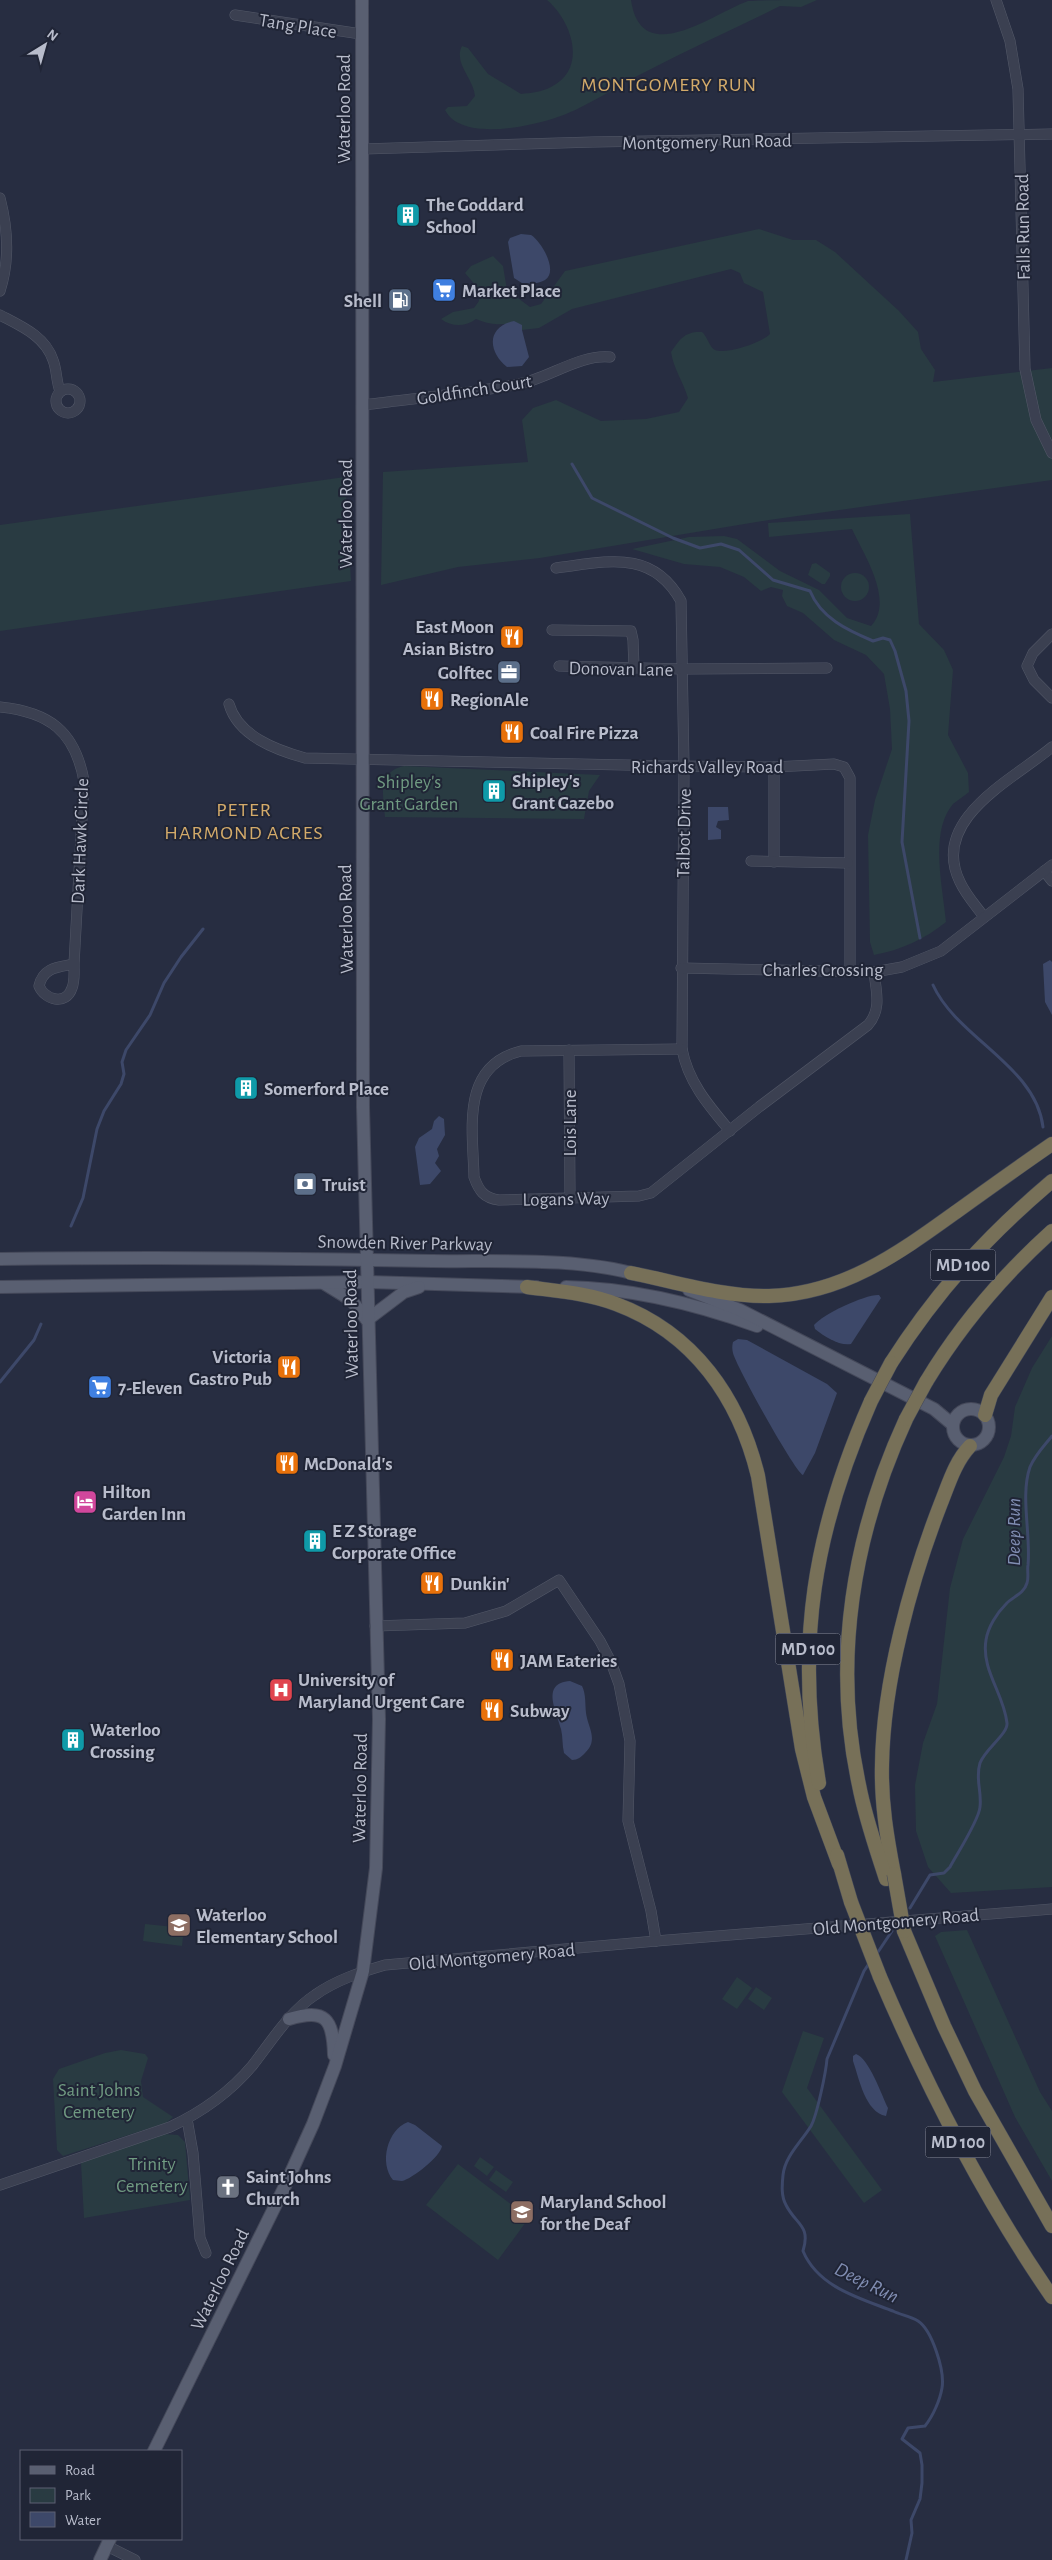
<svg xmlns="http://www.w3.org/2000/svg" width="1052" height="2560" viewBox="0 0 1052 2560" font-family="'Alegreya Sans',sans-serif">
<rect width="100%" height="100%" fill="#272d41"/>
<g fill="#293b42">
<path d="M547,0H631C641,70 714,13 748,1C762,0 801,0 817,0L801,7L780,6C736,28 691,48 647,71C616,86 585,109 552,119C526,127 461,141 445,110L448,107L467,106L475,96C474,79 453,63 462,46L468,48L488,74L521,94C530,93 542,92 551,87C588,69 572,21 547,0Z"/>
<path d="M759,229L793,240H816L835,252L899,311L918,332L921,349L935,370L933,382L1052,368V480L769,520L540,558L458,567L381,585L383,472L528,462L522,420L533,408L556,400L601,421L646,419L679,412L688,398C683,381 674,370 671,352C680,339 685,331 702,332C707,336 710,348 715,350C726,355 763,342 770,334L763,292L744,283L740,273L731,269L572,309L539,328L522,330V325C502,322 498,328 476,319C465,327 452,327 441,319L453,312L474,308L479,301L477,287L465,273L471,266L493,256L503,266L507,290L530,307L541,304L565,271Z"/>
<polygon points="345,477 351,581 0,631 0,525"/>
<path d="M910,514L919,624L944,650L953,670L948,735L968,773L969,792C964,796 958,800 953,804C929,832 943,888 946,922C925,939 901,950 874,955L870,942L868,835L875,800L892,749L890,709L884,674L866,655L834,640L803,613L787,606L782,596L783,590L771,587L761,591L744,577L720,567L684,564L632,549L689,537L724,536L737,539L780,571L819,590L847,618L871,626C895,601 863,553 852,529L769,537L768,523Z"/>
<polygon points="816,563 830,573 830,576 825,584 822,584 808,575 812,564"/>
<circle cx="855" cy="587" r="14"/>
<path d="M404,766L600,775L589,791L584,819L385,817C383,795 377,772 404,766Z"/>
<polygon points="1052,1336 1052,1887 951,1893 928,1867 916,1831 915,1785 923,1743 937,1704 950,1588 963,1539 1004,1457 1011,1436 1015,1407 1032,1368"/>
<polygon points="145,1924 184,1928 182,1946 143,1941"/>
<polygon points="967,1930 1040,2092 1052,2111 1052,2181 1015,2117 935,1936 941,1932"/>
<polygon points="737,1977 752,1988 737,2009 722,1999"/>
<polygon points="756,1987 772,1998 764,2010 748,1999"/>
<polygon points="803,2031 824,2038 807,2088 882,2190 864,2203 782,2092"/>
<polygon points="121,2050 145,2054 148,2058 141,2081 143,2097 173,2117 166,2123 63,2156 57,2150 53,2079 59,2069 105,2053"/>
<polygon points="164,2134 178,2135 185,2142 190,2200 84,2218 81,2163"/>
<polygon points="480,2157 494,2167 487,2176 474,2166"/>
<polygon points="458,2164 529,2218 498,2260 426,2205"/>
<polygon points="496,2170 513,2182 506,2192 489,2180"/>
</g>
<g fill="#3d4869">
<path d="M521,234L531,235C541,241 559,271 545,280C540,283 530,284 525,285L514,278L508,242L510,238Z"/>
<path d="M514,321L522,325V330L529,357L522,366L507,367C488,352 486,327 514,321Z"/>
<polygon points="708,807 728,807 729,820 718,821 716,827 721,830 721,839 708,840"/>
<polygon points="1050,960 1052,962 1052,1015 1045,1002 1043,964"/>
<polygon points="439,1116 444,1119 445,1135 437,1149 439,1156 435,1163 441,1171 430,1184 420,1185 415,1147 419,1138 432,1129 434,1121"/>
<path d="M879,1295L881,1298L851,1344C839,1346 825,1337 815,1329L814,1325C823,1314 866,1294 879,1295Z"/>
<path d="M738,1339L747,1340L827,1384L837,1393L815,1453L803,1475C795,1472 736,1366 733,1353C732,1349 732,1346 733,1342Z"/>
<path d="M570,1681L582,1686C586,1694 585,1703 586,1713C588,1728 599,1740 585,1753C581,1757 578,1760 572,1760L564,1753C562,1745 563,1737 561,1729C557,1712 540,1683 570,1681Z"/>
<path d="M856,2054C869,2058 882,2096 888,2108L886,2116C865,2112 859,2078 853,2061V2056Z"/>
<path d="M408,2122L415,2125L442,2146C441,2156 412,2179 402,2181C399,2181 396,2180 393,2180C379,2163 387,2130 408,2122Z"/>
</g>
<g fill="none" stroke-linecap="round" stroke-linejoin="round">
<g stroke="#3d4869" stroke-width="3">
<path d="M572,464L592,498L673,538L700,548L721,544L739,550L773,580L810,591C821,618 847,630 873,641L883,638L890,640L895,651L906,691L909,721L902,842L920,938"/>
<path d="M933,985C957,1038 1036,1066 1043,1127"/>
<polyline points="71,1226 83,1198 97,1129 104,1111 121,1084 124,1074 122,1062 126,1050 150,1015 164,983 181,957 203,929"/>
<polyline points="0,1382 34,1340 41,1324"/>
<path d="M910,1908L930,1875L944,1873L950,1867C957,1854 979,1820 980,1807C982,1791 975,1779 980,1763C985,1749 1008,1734 1007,1723C1004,1694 981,1670 986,1640C988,1627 997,1613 1006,1604C1012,1597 1024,1594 1027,1583C1029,1578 1027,1570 1028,1565C1031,1534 1020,1496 1030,1467C1035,1455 1044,1446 1052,1436"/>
<polyline points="876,1955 892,1931"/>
<path d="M870,1962L864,1971L827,2059C826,2072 817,2115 811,2126C802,2141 785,2156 783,2175C782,2185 781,2196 786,2205C796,2225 811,2225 803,2251C818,2287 859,2298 893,2311C901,2315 910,2316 918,2321C932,2330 945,2371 942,2388C940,2400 933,2416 925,2426L908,2428L902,2439L920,2453L922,2465V2483L920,2499L911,2520L912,2533L906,2560"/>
</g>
<defs>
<g id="minor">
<polyline points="996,0 1010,41 1018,89 1025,369 1036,420 1052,453"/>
<polyline points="235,15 361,34"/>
<polyline points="363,149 593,142 1052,134"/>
<path d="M0,198C8,229 10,260 0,291"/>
<path d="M0,315C21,326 45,336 53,360C57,370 56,381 60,391"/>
<circle cx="68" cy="401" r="12"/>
<path d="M364,405C415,398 468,394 519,384C549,378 580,354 610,357"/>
<path d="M556,568C605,562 652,548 681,601L684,766L682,1049C688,1082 709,1106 730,1131"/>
<polyline points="552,630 631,631 633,640 634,668"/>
<polyline points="1052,634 1033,653 1027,666 1034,680 1052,698"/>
<polyline points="559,666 683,669 827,668"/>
<path d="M229,704C238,736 276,750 305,758L672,766L774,767L834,764L844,767L850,778V972"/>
<path d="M0,707C49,712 75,731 84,781L74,964C74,972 75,981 72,988C66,1006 45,1000 39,986C43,967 59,967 74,964"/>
<polyline points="774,767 774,862"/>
<polyline points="751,861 848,863"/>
<polyline points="1044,871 1052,881"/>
<path d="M984,917C976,906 966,895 960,882C929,819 1014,779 1052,747"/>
<polyline points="681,968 874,972 902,967 941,951 1052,865"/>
<path d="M682,1049L521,1051C460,1066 473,1130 474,1177C479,1191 484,1198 499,1200L639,1196L651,1193L759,1107L868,1025C882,1009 876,991 874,972"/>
<polyline points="569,1050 570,1197"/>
<polyline points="375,1626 465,1623 506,1611 559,1580 600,1641 611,1662 619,1684 630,1741 628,1821 651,1911 656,1941"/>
<polyline points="187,2119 193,2153 200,2238 206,2253"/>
<path d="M0,2185L170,2127C200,2113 230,2092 252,2066C271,2042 289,2012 315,1995C336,1980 361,1972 385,1965L656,1941L1052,1909"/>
<polyline points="107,2546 135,2560"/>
</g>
<g id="major">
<path d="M0,1259C144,1257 288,1258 432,1261C496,1262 578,1257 639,1275"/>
<polyline points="325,1284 351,1300 367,1320"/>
<polyline points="0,1287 368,1282 536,1287"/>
<path d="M566,1287C632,1288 696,1304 757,1326"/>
<polyline points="689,1290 740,1310 934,1409 952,1424"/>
<polyline points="367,1320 404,1292 419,1287"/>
<circle cx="971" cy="1427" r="18"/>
<path d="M289,2019C326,2008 333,2019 334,2055"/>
<polyline points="154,2451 284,2188 313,2124 335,2066 363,1971 376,1868 379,1719 363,1107 362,0"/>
<polyline points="100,2560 110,2539"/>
</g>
<g id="highway">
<path d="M631,1273C676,1282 724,1297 769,1296C843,1294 899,1253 956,1212C988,1189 1020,1166 1052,1144"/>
<path d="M527,1287C557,1291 588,1293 616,1304C694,1333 739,1398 758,1476L802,1749L814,1797L839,1864"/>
<path d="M891,1363C937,1291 987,1236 1052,1181"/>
<path d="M926,1382C961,1324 1002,1276 1052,1231"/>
<polyline points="985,1415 991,1395 1052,1297"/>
<path d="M819,1783C795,1644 814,1530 871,1401"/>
<polyline points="837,1855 851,1902"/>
<path d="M894,1874C887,1838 881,1802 882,1765C883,1682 911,1580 941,1503C949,1483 955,1462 970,1446"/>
<path d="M886,1879C876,1848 865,1817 859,1785C832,1660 853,1534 906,1419"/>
<polyline points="904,1931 944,2026 975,2091 1052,2226"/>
<path d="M880,1977C928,2089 983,2197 1052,2297"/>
</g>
</defs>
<use href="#minor" stroke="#535868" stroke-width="11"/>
<use href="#major" stroke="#45495a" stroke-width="14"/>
<use href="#highway" stroke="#434858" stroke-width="15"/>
<use href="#minor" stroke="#3b4051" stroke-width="10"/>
<use href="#major" stroke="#595f71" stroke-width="12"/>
<use href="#highway" stroke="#777058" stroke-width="14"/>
<defs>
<g id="highway-bridge">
<polyline points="871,1401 891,1363"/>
<polyline points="906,1419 926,1382"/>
<polyline points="894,1874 904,1931"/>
<polyline points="851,1902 880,1977"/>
</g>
</defs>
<use href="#highway-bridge" stroke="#434858" stroke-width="15" stroke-linecap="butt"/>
<use href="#highway-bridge" stroke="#777058" stroke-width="14"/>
</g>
<defs>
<symbol id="building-square" viewBox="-11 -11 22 22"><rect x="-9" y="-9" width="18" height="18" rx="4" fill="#0f9aa8" stroke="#202536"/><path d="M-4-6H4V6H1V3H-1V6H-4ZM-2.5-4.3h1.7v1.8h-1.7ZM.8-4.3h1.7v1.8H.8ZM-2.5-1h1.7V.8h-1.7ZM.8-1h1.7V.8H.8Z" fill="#fff"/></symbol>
<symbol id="supermarket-square" viewBox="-11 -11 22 22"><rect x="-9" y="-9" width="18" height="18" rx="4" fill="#3f7fe0" stroke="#202536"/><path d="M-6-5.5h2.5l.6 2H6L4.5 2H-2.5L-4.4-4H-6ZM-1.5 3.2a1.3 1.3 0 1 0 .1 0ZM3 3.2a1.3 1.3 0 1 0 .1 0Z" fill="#fff"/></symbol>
<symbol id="fuel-square" viewBox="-11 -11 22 22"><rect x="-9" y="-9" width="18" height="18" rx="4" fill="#5c6f8a" stroke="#202536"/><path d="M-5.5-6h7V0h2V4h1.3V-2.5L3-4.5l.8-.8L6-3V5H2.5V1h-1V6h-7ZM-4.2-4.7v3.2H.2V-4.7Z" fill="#fff"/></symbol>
<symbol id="restaurant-square" viewBox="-11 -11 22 22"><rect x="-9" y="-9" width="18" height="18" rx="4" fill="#e8710a" stroke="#202536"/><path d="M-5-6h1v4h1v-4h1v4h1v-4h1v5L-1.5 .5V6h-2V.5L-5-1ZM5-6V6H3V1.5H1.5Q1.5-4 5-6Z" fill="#fff"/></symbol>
<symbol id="office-square" viewBox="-11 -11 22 22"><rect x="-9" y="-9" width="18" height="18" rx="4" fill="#5c6f8a" stroke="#202536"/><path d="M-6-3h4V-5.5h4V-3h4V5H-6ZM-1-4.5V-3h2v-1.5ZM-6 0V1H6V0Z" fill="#fff"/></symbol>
<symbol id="bank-square" viewBox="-11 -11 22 22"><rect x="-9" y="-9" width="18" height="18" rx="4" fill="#5c6f8a" stroke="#202536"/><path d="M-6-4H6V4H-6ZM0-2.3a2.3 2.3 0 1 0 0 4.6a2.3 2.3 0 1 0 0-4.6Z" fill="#fff"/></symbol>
<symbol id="hotel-square" viewBox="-11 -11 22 22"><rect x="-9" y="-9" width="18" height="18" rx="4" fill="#d1479c" stroke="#202536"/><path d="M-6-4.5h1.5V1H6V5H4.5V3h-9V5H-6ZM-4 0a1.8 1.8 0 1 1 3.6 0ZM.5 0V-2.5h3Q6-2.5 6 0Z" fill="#fff"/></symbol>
<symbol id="hospital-square" viewBox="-11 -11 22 22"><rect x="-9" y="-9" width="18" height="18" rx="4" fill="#e0444e" stroke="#202536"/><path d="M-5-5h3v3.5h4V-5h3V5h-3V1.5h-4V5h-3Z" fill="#fff"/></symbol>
<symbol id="school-square" viewBox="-11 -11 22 22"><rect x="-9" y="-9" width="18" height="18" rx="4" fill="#8d6e63" stroke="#202536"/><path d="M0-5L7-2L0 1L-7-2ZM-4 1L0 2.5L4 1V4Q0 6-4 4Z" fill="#fff"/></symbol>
<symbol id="church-square" viewBox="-11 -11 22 22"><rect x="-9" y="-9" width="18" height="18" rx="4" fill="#6b7280" stroke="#202536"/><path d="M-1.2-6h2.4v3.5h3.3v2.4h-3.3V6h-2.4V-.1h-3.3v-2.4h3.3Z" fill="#fff"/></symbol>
</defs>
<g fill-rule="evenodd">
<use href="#building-square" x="394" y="201" width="28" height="28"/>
<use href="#supermarket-square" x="430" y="276" width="28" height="28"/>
<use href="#fuel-square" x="386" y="286" width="28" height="28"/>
<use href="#restaurant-square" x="498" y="623" width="28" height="28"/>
<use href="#office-square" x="495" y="658" width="28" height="28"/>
<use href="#restaurant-square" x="418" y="685" width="28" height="28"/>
<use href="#restaurant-square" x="498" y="718" width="28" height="28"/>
<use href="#building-square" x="480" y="777" width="28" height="28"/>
<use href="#building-square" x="232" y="1074" width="28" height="28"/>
<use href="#bank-square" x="291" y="1170" width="28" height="28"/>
<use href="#restaurant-square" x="275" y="1353" width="28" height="28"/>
<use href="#supermarket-square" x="86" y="1373" width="28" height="28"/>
<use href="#restaurant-square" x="273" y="1449" width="28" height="28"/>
<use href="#hotel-square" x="71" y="1488" width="28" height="28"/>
<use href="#building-square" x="301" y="1527" width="28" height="28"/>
<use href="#restaurant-square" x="418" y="1569" width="28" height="28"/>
<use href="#restaurant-square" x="488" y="1646" width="28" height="28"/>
<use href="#hospital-square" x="267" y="1676" width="28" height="28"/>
<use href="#restaurant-square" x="478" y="1696" width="28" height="28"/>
<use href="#building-square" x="59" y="1726" width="28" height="28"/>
<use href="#school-square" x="165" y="1911" width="28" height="28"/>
<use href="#church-square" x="214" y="2173" width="28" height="28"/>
<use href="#school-square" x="508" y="2198" width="28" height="28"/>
</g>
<g text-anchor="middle" stroke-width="4" stroke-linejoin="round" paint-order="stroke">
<g fill="#202536" stroke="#8a8f9e" stroke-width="1">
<rect x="930.5" y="1249.5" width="65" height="31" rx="4"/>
<rect x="775.5" y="1633.5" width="65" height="31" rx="4"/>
<rect x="925.5" y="2126.5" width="65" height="31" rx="4"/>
</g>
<g font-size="18" font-weight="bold" fill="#b8bccb">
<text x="963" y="1271">MD 100</text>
<text x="808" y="1655">MD 100</text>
<text x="958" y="2148">MD 100</text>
</g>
<g font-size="19" fill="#b8bccb" stroke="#202536">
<text transform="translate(298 25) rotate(9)" y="7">Tang Place</text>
<text transform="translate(343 109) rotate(-90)" y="7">Waterloo Road</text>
<text transform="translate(707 141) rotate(-1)" y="7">Montgomery Run Road</text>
<text transform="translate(1022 227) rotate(-91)" y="7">Falls Run Road</text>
<text transform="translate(474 389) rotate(-9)" y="7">Goldfinch Court</text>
<text transform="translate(345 514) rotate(-90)" y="7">Waterloo Road</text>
<text transform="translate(621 668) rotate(1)" y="7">Donovan Lane</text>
<text x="707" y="773">Richards Valley Road</text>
<text transform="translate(683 833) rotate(-89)" y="7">Talbot Drive</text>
<text transform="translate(79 841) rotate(-88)" y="7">Dark Hawk Circle</text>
<text transform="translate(345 919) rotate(-91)" y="7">Waterloo Road</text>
<text x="823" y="976">Charles Crossing</text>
<text transform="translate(569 1123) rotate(-90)" y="7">Lois Lane</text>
<text transform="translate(566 1198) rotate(-1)" y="7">Logans Way</text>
<text transform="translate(405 1242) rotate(1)" y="7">Snowden River Parkway</text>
<text transform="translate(350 1324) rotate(-91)" y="7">Waterloo Road</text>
<text transform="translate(359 1788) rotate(-89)" y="7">Waterloo Road</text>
<text transform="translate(896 1921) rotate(-5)" y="7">Old Montgomery Road</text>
<text transform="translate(492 1956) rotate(-5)" y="7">Old Montgomery Road</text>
<text transform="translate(219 2279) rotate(-64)" y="7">Waterloo Road</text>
</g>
<g font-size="19" font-weight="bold" fill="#b8bccb" stroke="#202536" text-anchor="start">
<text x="426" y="211">The Goddard<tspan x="426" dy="22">School</tspan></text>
<text x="462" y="297">Market Place</text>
<text x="382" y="307" text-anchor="end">Shell</text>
<text x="494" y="633" text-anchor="end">East Moon<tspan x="494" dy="22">Asian Bistro</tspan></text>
<text x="492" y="679" text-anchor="end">Golftec</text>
<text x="450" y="706">RegionAle</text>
<text x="530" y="739">Coal Fire Pizza</text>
<text x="512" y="787">Shipley's<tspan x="512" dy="22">Grant Gazebo</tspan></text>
<text x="264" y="1095">Somerford Place</text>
<text x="322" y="1191">Truist</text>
<text x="272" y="1363" text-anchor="end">Victoria<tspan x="272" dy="22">Gastro Pub</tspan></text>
<text x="118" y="1394">7-Eleven</text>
<text x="304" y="1470">McDonald's</text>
<text x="102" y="1498">Hilton<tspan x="102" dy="22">Garden Inn</tspan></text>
<text x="332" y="1537">E Z Storage<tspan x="332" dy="22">Corporate Office</tspan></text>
<text x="450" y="1590">Dunkin'</text>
<text x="520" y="1667">JAM Eateries</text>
<text x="298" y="1686">University of<tspan x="298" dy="22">Maryland Urgent Care</tspan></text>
<text x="510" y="1717">Subway</text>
<text x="90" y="1736">Waterloo<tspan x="90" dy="22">Crossing</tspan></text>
<text x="196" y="1921">Waterloo<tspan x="196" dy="22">Elementary School</tspan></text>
<text x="246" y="2183">Saint Johns<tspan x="246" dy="22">Church</tspan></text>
<text x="540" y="2208">Maryland School<tspan x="540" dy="22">for the Deaf</tspan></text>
</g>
<g font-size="19" fill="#709b82" stroke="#202536">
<text x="409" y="788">Shipley's<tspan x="409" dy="22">Grant Garden</tspan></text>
<text x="99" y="2096">Saint Johns<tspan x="99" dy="22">Cemetery</tspan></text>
<text x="152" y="2170">Trinity<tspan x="152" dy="22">Cemetery</tspan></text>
</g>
<g font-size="20" letter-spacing="1" fill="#d4ab6a" stroke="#202536">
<text x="669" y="91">MONTGOMERY RUN</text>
<text x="244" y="816">PETER<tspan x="244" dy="23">HARMOND ACRES</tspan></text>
</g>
<g font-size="20" font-style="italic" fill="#808db2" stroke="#202536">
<text transform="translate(1013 1532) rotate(-90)" y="7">Deep Run</text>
<text transform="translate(867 2282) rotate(26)" y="7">Deep Run</text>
</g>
</g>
<rect x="20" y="2450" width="162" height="90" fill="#202536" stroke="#5d6172"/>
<rect x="30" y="2466" width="25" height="8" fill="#595f71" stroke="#5d6172"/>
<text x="65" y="2475" font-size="15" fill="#b8bccb">Road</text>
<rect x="30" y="2488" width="25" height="15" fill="#293b42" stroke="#5d6172"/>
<text x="65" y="2500" font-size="15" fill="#b8bccb">Park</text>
<rect x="30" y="2512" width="25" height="15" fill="#3d4869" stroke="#5d6172"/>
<text x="65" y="2525" font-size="15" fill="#b8bccb">Water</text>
<g transform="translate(45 45) rotate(37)" stroke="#202536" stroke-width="4" paint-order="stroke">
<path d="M0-4L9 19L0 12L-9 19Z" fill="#b8bccb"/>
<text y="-8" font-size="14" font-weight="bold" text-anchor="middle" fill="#b8bccb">N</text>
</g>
</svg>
